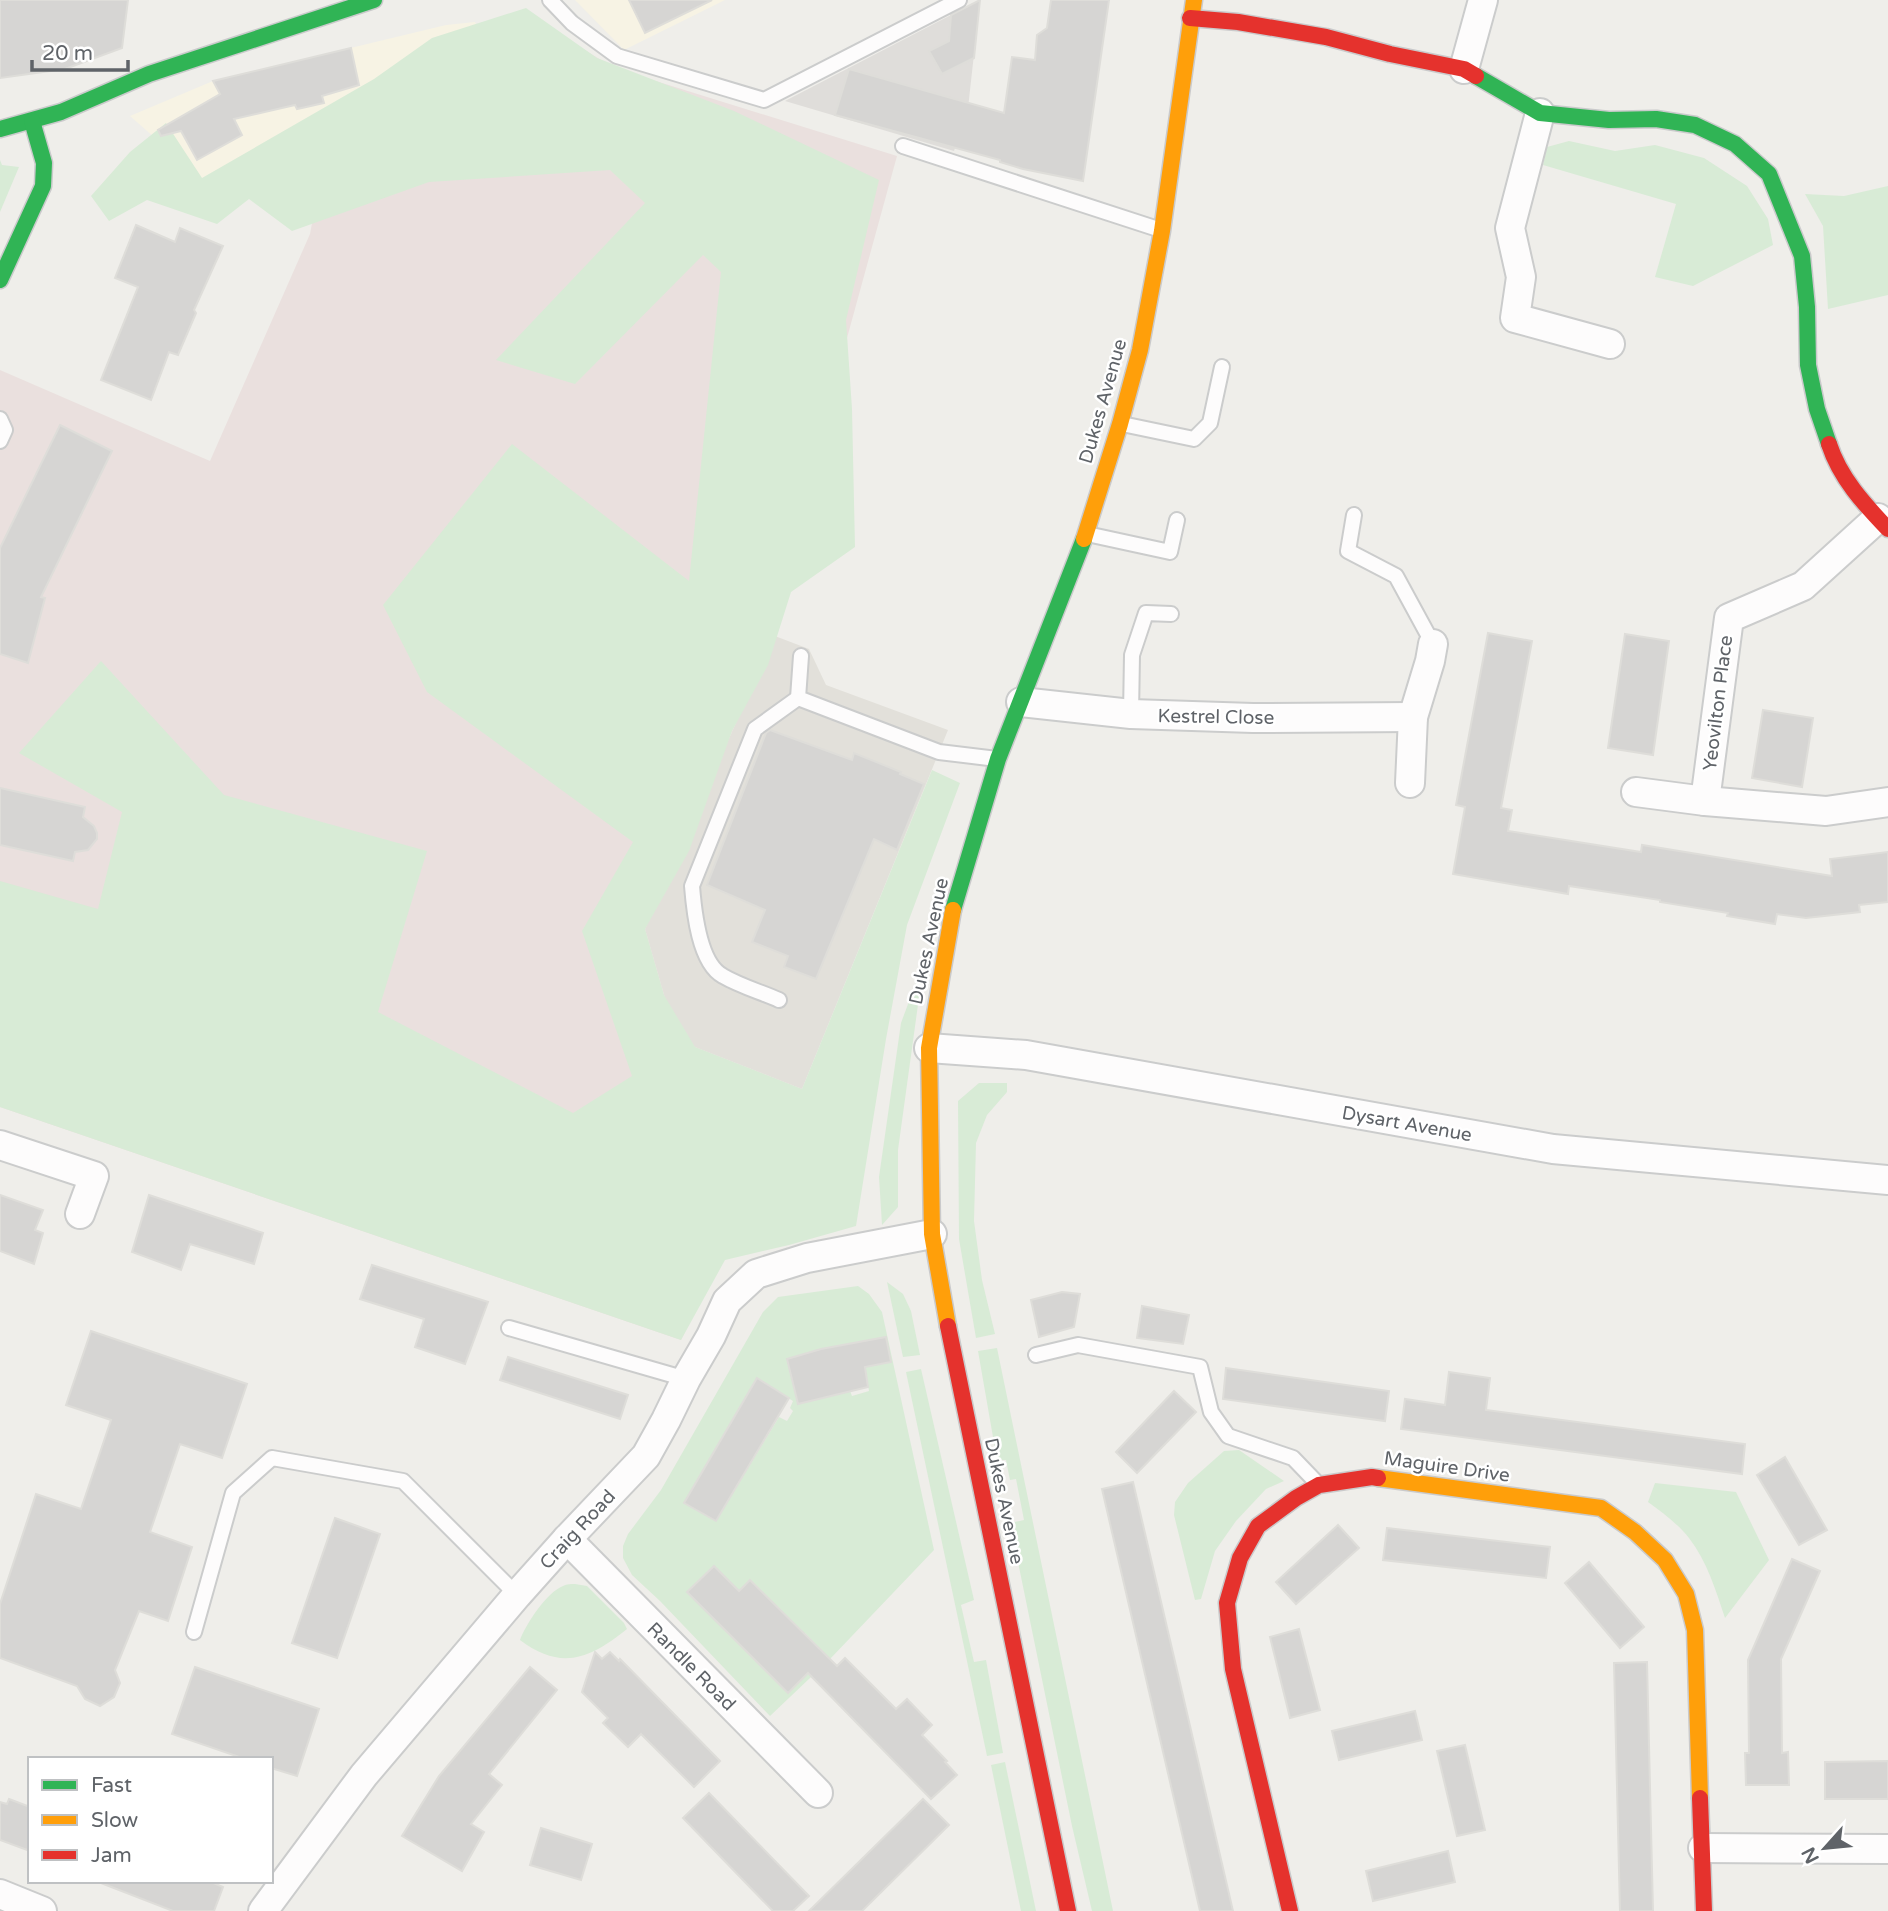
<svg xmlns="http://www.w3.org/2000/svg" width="1888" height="1911" viewBox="0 0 1888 1911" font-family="'Varela Round',sans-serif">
<rect width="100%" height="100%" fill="#efeeea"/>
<g fill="#f7f3e4">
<polygon points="575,0 725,0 624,50"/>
<polygon points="475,22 482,37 204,181 130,116 213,81 446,25"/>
</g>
<polygon fill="#dfddda" points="980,0 964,144 956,145 954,151 785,101"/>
<polygon fill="#e2e0da" points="767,633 809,649 826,685 948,730 802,1089 677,1040 645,929 750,691"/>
<polygon fill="#eae0de" points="533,18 614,68 897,156 750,691 645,929 677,1040 802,1089 681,1340 0,1107 0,370 210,461 310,234 334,108"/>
<g fill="#d8ebd6" fill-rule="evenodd">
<polygon points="526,8 597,58 734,111 879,180 846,320 852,409 855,547 791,592 768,665 732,731 689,851 645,929 664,995 695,1047 802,1089 932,770 960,783 907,925 886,1039 856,1226 789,1245 725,1260 681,1340 0,1107 0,881 98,909 122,812 19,753 101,661 224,795 427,851 378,1012 573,1113 632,1076 582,931 633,842 427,692 383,605 512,444 689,581 721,272 703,255 575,384 496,360 645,203 610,170 429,182 292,231 249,199 217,224 147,200 109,221 91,196 130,152 166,123 202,178 374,79 432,38"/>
<polygon points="1569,141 1615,151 1655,145 1704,158 1747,186 1768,219 1773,245 1693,286 1655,277 1676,204 1543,165 1547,147"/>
<polygon points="0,160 2,165 19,167 0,212"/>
<polygon points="1888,186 1888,295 1828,309 1823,226 1805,194 1844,196"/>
<polygon points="924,961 898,1150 898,1207 882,1225 879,1177 901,1023"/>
<polygon points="979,1083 1007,1083 1007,1092 987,1115 976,1143 974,1221 982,1280 995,1334 976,1338 959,1239 958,1101"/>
<polygon points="887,1282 903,1294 911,1311 920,1355 903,1357"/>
<path d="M858,1286L869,1294L882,1312L934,1550L830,1659L770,1716L660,1601L632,1575L623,1558V1546L628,1534L661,1490L763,1312L778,1297ZM886,1337L891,1362L865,1367L860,1344ZM820,1350L866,1375L869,1391L852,1396L850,1391L798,1404L787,1359ZM788,1398L793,1401L790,1408L793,1411L787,1421L779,1417L716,1521L685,1503ZM750,1581L792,1646L805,1633L824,1653L813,1666L814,1668L788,1693L739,1591Z"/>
<polygon points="997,1348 1113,1911 1092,1911 1072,1826 1010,1523 1024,1520 1016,1479 1010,1480 1006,1460 997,1460 978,1351"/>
<polygon points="921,1369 974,1600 961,1605 974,1662 986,1660 1003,1753 987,1756 906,1372"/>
<polygon points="1239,1450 1284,1481 1266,1489 1236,1521 1215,1551 1201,1599 1195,1600 1174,1515 1175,1502 1188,1483 1224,1451"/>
<path d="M1655,1483L1736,1492L1769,1560L1725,1618C1716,1591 1707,1561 1689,1538C1678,1524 1662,1512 1648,1502Z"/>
<path d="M575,1584L587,1586L624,1623L627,1629C590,1659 561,1671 520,1640C526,1624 547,1592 563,1586C567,1584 571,1584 575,1584Z"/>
<polygon points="1005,1762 1036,1911 1021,1911 991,1765"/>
</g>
<g fill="#d6d5d3" stroke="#deddd9" stroke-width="2">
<polygon points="0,0 128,0 122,48 65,69 0,78"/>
<polygon points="629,0 712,0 645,33"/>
<polygon points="980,0 974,58 942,74 929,51 949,41 951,15"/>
<polygon points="1051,0 1109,0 1083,181 1023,169 1000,162 1000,160 835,115 849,69 1004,113 1012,57 1035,60 1037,35 1047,28"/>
<polygon points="351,48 359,85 322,96 324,103 297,109 295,105 234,119 242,135 197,160 181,131 161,136 158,130 220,94 213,81"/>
<polygon points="136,225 175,242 180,228 223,246 194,310 196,313 178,355 169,352 151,400 101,380 138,287 115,278"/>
<polygon points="60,425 112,451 41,597 45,598 28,663 0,654 0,548"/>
<polygon points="1488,633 1532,641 1501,808 1512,810 1508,831 1641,852 1642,845 1832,876 1830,859 1888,852 1888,902 1859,905 1860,912 1806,918 1777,914 1775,924 1727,916 1728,913 1660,902 1660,900 1569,886 1568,894 1453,874 1465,807 1456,805"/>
<polygon points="1625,634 1669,641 1653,755 1608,748"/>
<polygon points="1763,710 1813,718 1802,787 1752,778"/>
<polygon points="770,730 852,760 854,753 901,772 900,774 924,784 897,850 874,839 816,979 784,967 788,956 752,942 765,910 707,885 766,733"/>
<polygon points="0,788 85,807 83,817 94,826 97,833 97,839 88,850 75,852 73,861 0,845"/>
<polygon points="0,1195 43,1210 35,1230 43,1233 34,1264 0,1251"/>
<polygon points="149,1195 263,1233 254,1264 190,1244 181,1270 132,1252"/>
<polygon points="372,1265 488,1302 465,1364 415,1347 424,1319 360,1299"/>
<polygon points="1062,1292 1080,1294 1074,1327 1039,1337 1031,1300"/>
<polygon points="1142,1306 1189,1315 1183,1344 1137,1338"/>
<polygon points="91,1331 247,1384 222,1458 180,1444 150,1532 192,1547 168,1621 139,1611 115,1670 120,1683 114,1697 100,1706 85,1699 77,1686 0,1658 0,1604 36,1494 81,1509 111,1420 66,1405"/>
<polygon points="886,1337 891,1362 865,1367 868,1387 798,1404 787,1359 821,1349"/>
<polygon points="508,1357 628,1395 620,1419 500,1380"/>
<polygon points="1226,1368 1389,1391 1385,1421 1223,1399"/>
<polygon points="1449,1372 1490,1378 1486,1410 1745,1444 1742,1474 1401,1429 1405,1399 1445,1405"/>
<polygon points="757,1378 789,1398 716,1521 684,1503"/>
<polygon points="1174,1391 1196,1412 1137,1473 1116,1452"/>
<polygon points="1785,1457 1827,1530 1799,1545 1757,1475"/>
<polygon points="1133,1482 1177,1670 1233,1911 1200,1911 1118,1558 1102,1489"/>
<polygon points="335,1518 380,1534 337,1658 292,1643"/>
<polygon points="1338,1525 1359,1548 1296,1604 1276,1582"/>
<polygon points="1387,1528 1550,1547 1546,1578 1383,1560"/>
<polygon points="1792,1559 1820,1571 1781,1659 1782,1753 1788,1752 1789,1785 1746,1785 1745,1753 1749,1753 1748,1660"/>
<polygon points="1589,1562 1644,1627 1620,1648 1565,1583"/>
<polygon points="714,1566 739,1591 750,1580 837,1666 845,1658 896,1709 907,1699 932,1725 922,1735 947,1761 945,1762 957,1775 931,1799 808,1673 788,1693 687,1592"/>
<polygon points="1299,1629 1320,1710 1290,1718 1270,1637"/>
<polygon points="595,1652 602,1659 610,1652 619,1661 620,1659 720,1761 694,1787 641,1734 628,1747 603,1723 608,1718 582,1692"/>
<polygon points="1647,1662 1653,1911 1620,1911 1614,1663"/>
<polygon points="195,1667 319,1709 297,1776 271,1768 271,1759 245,1759 172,1734"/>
<polygon points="530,1667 557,1690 489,1774 502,1785 471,1824 484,1832 462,1871 402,1836 439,1776"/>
<polygon points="1415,1711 1422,1740 1339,1760 1332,1731"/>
<polygon points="1465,1745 1485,1830 1457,1836 1437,1751"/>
<polygon points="1888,1761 1888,1799 1825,1799 1825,1762"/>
<polygon points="709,1793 809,1896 793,1911 773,1911 683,1818"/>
<polygon points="9,1799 30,1807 30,1851 0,1840 0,1802 7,1804"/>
<polygon points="923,1799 949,1825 862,1911 809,1911"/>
<polygon points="541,1828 592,1844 581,1880 530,1865"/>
<polygon points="1448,1851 1455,1882 1373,1901 1366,1871"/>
<polygon points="101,1881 209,1881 223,1887 214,1911 173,1911 101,1883"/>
</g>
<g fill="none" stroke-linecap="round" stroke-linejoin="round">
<defs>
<g id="lane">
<polyline points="550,0 572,23 617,56 764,100 959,0"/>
<polyline points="903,146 1161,230"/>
<polyline points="0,419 5,430 0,441"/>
<polyline points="1122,424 1194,439 1210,423 1222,367"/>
<polyline points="1354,515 1348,551 1396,576 1433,644"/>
<polyline points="1087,534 1170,552 1177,520"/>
<polyline points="801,656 798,698 939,752 997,759"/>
<polyline points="1131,714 1132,655 1146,613 1171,614"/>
<path d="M779,1000C761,992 740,986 723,976C699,963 694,911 692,886L755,729L798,698"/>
<polyline points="509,1328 686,1379"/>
<polyline points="1036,1355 1078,1345 1200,1367 1211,1412 1228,1436 1293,1458 1318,1484"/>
<polyline points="194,1632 233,1493 272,1458 403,1481 517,1595"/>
</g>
<g id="street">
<polyline points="1464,69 1483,0"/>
<polyline points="1540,113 1510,228 1521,277 1515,318 1610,344"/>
<polyline points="1021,702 1131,714 1253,718 1413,717"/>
<polyline points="1410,783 1413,717 1430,661 1433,644"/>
<polyline points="1636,792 1705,801 1826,811 1888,802"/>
<polyline points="1705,801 1729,618 1803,586 1878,518"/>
<polyline points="929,1048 1026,1055 1553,1149 1888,1180"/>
<polyline points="0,1145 94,1176 80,1214"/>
<polyline points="567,1539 818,1793"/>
<polyline points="1703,1848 1888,1849"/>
<polyline points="0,1894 42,1911"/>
<polyline points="263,1911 364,1775 517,1595 567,1539 646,1456 666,1420 686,1379 711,1336 727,1301 756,1274 807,1258 932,1234"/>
</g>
<g id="fast">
<polyline points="1476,76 1540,113 1609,120 1656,119 1695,125 1735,144 1769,174 1802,256 1807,307 1808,365 1817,409 1829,444"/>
<polyline points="0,129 61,112 149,74 374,0"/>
<polyline points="0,280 43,186 44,163 32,121"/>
<polyline points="953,910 998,759 1084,539"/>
</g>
<g id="slow">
<polyline points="1084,539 1120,424 1140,350 1162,231 1194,0"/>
<polyline points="948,1326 932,1234 929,1048 953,910"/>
<polyline points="1378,1478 1601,1508 1635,1532 1665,1560 1686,1594 1695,1630 1700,1798"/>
</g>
<g id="jam">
<polyline points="1190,18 1238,22 1326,37 1390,54 1464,69 1476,76"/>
<path d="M1829,444C1840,478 1864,504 1888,529"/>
<polyline points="948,1326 1068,1911"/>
<polyline points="1700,1798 1704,1911"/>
<polyline points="1290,1911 1233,1669 1227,1603 1240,1558 1258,1526 1296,1498 1319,1485 1372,1477 1378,1478"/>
</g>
</defs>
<use href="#lane" stroke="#cbcccc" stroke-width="18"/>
<use href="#street" stroke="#cbcccc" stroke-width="32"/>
<use href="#fast" stroke="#cacacb" stroke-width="19"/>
<use href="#slow" stroke="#cacacb" stroke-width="19"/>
<use href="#jam" stroke="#cacacb" stroke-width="19"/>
<use href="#lane" stroke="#fdfcfc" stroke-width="14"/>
<use href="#street" stroke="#fdfcfc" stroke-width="28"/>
<use href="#fast" stroke="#30b455" stroke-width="16"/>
<use href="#slow" stroke="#ff9f0a" stroke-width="16"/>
<use href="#jam" stroke="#e5322d" stroke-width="16"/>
</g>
<g text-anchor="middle" stroke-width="5" stroke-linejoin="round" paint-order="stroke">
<g font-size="19" fill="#5f6368" stroke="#fff">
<text transform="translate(1102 401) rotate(-74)" y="7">Dukes Avenue</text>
<text transform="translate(1717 703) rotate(-83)" y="7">Yeovilton Place</text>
<text transform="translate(1216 716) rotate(1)" y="7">Kestrel Close</text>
<text transform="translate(928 941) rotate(-78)" y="7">Dukes Avenue</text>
<text transform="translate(1407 1123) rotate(10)" y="7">Dysart Avenue</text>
<text transform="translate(1447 1466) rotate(8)" y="7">Maguire Drive</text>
<text transform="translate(1005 1501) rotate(78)" y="7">Dukes Avenue</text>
<text transform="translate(577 1529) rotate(-47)" y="7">Craig Road</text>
<text transform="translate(692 1666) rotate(45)" y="7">Randle Road</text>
</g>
</g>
<rect x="28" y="1757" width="245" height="126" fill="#ffffff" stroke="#bfc1c3" stroke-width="2"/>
<rect x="42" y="1780" width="35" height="10" fill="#30b455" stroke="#bfc1c3" stroke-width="2"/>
<text x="91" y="1792" font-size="21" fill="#5f6368">Fast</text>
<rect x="42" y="1815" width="35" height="10" fill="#ff9f0a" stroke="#bfc1c3" stroke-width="2"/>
<text x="91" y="1827" font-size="21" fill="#5f6368">Slow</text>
<rect x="42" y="1850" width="35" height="10" fill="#e5322d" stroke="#bfc1c3" stroke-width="2"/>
<text x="91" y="1862" font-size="21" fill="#5f6368">Jam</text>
<g transform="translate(1825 1848) rotate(243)" stroke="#ffffff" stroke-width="5" paint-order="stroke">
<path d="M0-5L12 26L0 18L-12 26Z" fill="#5f6368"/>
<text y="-10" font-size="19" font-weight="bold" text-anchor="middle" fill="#5f6368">N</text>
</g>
<path d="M32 60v10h96v-10" fill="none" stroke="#5f6368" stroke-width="3.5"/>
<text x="42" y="60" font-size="21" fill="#5f6368" stroke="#ffffff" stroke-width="5" paint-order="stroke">20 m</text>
</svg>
